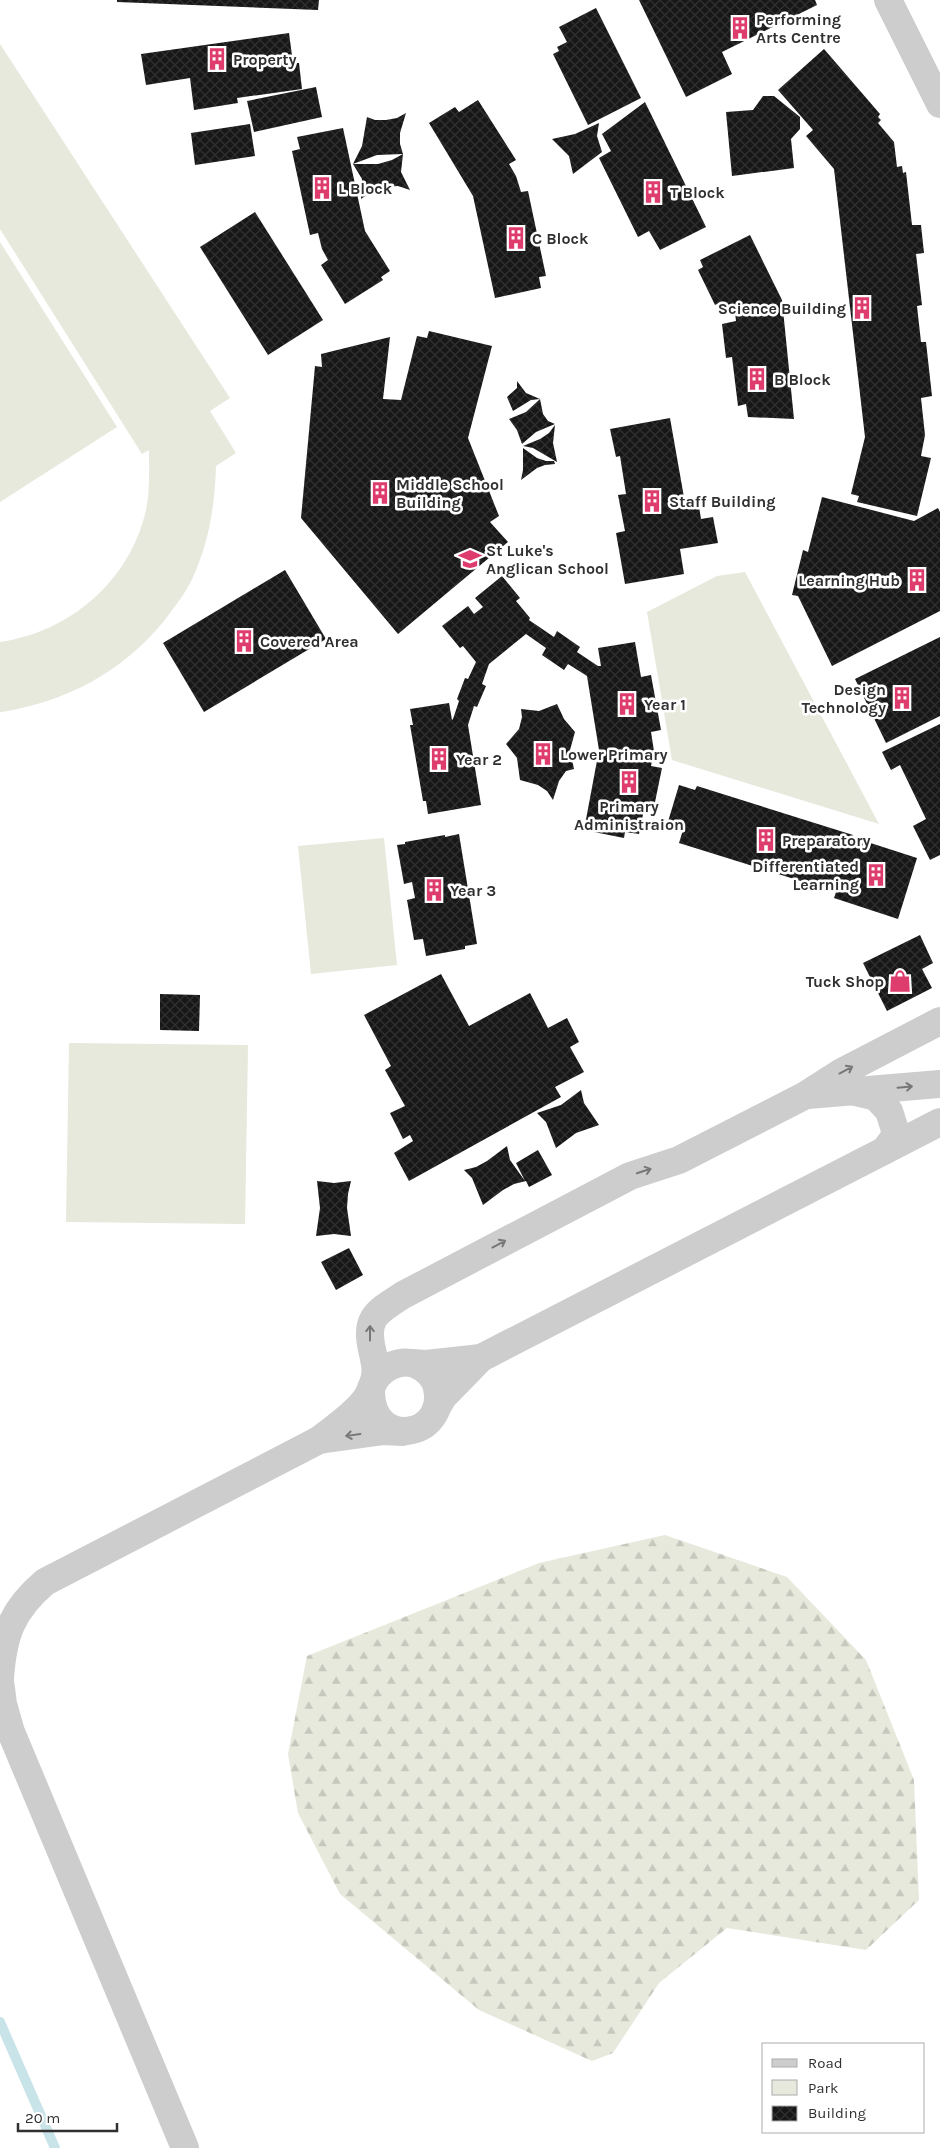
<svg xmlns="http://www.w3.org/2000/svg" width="940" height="2148" viewBox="0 0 940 2148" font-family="Karla,sans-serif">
<defs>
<pattern id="forest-firs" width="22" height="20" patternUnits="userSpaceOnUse" patternTransform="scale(1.25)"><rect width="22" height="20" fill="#e6e9dc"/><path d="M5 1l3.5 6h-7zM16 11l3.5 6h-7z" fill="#c6c8bd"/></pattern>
<pattern id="building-cross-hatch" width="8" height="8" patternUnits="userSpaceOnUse" patternTransform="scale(1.25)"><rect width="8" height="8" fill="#171717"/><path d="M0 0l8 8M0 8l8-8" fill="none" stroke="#303030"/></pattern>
</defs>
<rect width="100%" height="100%" fill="#fff"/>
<g fill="#e6e9dc">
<path d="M0,44L230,398L210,411L236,453L216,466C215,501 210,537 196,570C189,589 176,605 164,621C121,673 67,701 2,712H0V642C70,632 130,581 146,510C150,491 149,470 149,450L142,454L0,229Z"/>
<polygon points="0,242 117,427 0,502"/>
<polygon points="745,572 879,824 672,760 647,612 717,576"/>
<polygon points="384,838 397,965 311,974 298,846"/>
<polygon points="69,1043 248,1045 245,1224 66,1222"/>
</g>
<polygon fill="url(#forest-firs)" points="665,1535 787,1577 866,1660 914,1780 919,1900 866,1950 727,1928 659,1983 613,2053 592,2061 479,2010 340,1894 298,1813 288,1754 307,1656 539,1563"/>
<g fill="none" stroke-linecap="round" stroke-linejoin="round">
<polyline stroke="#c9e4e9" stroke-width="10" points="0,2022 55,2148"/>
</g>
<g fill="url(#building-cross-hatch)">
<polygon points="117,0 319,0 318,10 117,2"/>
<polygon points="639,0 815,0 817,5 722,52 732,74 686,97"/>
<polygon points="596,8 641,98 588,125 553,54 559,51 557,47 567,42 559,27"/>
<polygon points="289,33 293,63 299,63 302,89 237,98 238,103 194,110 190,78 146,85 141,54"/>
<polygon points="824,49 880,114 878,117 881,120 878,123 894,142 897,167 902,166 903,173 906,172 912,225 921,225 924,253 916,254 922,305 917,306 921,342 926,342 932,396 921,398 925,435 921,456 931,458 917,516 857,502 859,496 851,494 865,437 834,169 806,136 813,130 778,90"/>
<polygon points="316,87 322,117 254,132 247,101"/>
<polygon points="763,96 774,96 800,117 800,129 791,139 794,168 732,176 726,112 753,110"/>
<polygon points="478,100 516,160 509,164 516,176 521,192 528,191 546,276 539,277 541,288 495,298 473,196 429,123 455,107 459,112"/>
<polygon points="645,102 706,227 660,250 649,231 638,237 599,158 611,151 602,134"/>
<polygon points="406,113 400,133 400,144 403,154 377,155 353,164 362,146 367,117 375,120 386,120 397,118"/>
<polygon points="599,123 597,136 602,152 573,174 569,156 552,139 575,134"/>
<polygon points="250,124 255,156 195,165 191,133"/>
<polygon points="343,128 365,231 390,271 381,277 383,280 345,304 321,265 328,260 322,249 318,233 310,235 292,151 300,149 297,137"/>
<polygon points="403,154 401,172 410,190 398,186 383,187 371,192 361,199 362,179 353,164 378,164 392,160"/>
<polygon points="255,212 323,320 268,355 200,247"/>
<polygon points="750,235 782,300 794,419 748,417 746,404 738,406 732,357 726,358 722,324 736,321 735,312 732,306 724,309 721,302 715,305 698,270 703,267 700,260"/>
<polygon points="429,331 492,346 468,438 499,516 490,522 508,542 398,634 301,518 315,366 322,367 321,354 390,337 383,399 401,400 417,336 427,338"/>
<polygon points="517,381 526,393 540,399 543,414 548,421 555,424 536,432 522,444 517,430 509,419 526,412 540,399 531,400 513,411 507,397 517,388"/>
<polygon points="670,418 685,503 698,500 701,519 713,517 718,543 680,549 684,574 625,584 616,533 625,531 618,495 626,494 620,456 616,457 610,429"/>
<polygon points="555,425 553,443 557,462 533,448 523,446 540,439 549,433"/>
<polygon points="523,448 537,458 546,461 554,461 555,464 545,465 537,468 521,480 523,470"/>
<polygon points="822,497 914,521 938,508 940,512 940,611 832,666 798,596 792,595 803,550 808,552"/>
<polygon points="285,570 326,639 204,712 163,643"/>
<polygon points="502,576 520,598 516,601 530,618 529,620 554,637 557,631 580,647 577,652 598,666 601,666 598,648 635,642 641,677 651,675 661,730 651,732 654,751 651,766 662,768 654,807 645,805 639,834 625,832 624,838 584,830 599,750 587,676 568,664 564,670 542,655 546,648 526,634 489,664 482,684 486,686 477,707 474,706 468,725 481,805 428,814 426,801 423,801 410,725 413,725 410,709 449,703 452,720 453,719 459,701 457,699 465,678 468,679 476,662 463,646 460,648 442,626 468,606 474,614 483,607 475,598"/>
<polygon points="940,637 940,716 886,743 855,679"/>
<polygon points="557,704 564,719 575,732 570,750 574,769 566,771 559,781 553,800 547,791 538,785 520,780 517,758 506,744 519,729 522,717 521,709 539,711"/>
<polygon points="940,724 940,855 930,860 913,826 926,819 900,765 891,770 882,752"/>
<polygon points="679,785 695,790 697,786 853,835 852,837 917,858 898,919 834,898 836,892 679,843 683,830 667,825"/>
<polygon points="459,834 477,944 465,946 465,949 426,956 423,939 414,940 407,900 415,898 412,882 404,884 397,845 405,844 405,842 445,835 445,837"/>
<polygon points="920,935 933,963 922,969 932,988 887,1011 863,963"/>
<polygon points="441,974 469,1026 530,993 548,1028 567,1018 579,1042 570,1047 584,1072 555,1087 561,1097 409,1181 394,1153 413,1141 410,1135 403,1139 390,1113 405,1106 385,1070 391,1066 364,1015"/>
<polygon points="160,994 200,995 199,1031 160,1030"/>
<polygon points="581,1090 584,1103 599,1125 576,1133 556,1148 546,1122 537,1113 561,1105"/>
<polygon points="507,1146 510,1160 525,1181 516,1163 538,1150 552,1175 529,1187 526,1181 514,1184 503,1190 483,1205 472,1178 464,1170 476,1167 487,1161"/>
<polygon points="317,1181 334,1183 351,1181 348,1194 347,1208 351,1236 334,1234 316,1236 320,1208"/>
<polygon points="349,1248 363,1275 336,1290 321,1262"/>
</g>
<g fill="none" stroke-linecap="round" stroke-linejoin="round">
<g stroke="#cdcdcd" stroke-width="28">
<polyline points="888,0 940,104"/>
<polyline points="855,1092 876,1097 889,1111 895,1130 894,1138 885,1150"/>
<polyline points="808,1095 940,1084"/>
<polyline points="481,1358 940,1122"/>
<polyline points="412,1363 426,1364 481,1358 443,1397 436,1409"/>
<path d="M374,1381C377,1370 375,1364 373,1354C364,1318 375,1313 403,1295L630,1176L679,1160L804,1096L840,1073L940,1021"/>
<path d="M371,1391C371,1451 448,1438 437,1388C435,1377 425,1368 415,1364C400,1359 383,1367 375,1380C371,1386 370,1394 365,1400C353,1416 334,1428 319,1440L384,1431L402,1432"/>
<path d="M0,1678C3,1635 12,1610 45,1582L319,1440"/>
<polyline points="0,1681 3,1704 11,1732 185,2148"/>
</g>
</g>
<defs><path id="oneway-shaft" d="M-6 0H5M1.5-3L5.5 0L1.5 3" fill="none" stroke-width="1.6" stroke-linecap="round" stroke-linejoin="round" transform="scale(1.25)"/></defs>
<g stroke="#777">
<use href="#oneway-shaft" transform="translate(846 1070) rotate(-28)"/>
<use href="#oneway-shaft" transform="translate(905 1087) rotate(-5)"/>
<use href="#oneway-shaft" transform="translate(644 1171) rotate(-18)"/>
<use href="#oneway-shaft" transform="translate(499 1244) rotate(-28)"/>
<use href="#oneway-shaft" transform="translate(370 1333) rotate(-90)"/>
<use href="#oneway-shaft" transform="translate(353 1435) rotate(172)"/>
</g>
<defs>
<symbol id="building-bare" viewBox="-9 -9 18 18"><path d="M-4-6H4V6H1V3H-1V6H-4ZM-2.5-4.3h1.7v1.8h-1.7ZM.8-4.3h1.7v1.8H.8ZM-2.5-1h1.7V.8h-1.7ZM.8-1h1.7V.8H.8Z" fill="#dd3c6c" stroke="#fff" stroke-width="2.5" paint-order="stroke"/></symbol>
<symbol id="school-bare" viewBox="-9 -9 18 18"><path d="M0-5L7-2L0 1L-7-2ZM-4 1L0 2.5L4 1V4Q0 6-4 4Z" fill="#dd3c6c" stroke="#fff" stroke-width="2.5" paint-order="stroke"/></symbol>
<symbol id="shop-bare" viewBox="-9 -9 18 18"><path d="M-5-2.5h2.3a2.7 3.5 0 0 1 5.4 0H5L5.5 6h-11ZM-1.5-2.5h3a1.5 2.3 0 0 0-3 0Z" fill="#dd3c6c" stroke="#fff" stroke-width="2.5" paint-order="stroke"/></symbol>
</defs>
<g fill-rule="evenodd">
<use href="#building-bare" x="724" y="12" width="32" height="32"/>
<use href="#building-bare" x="201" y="43" width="32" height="32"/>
<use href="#building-bare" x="306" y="172" width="32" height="32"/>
<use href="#building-bare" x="637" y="176" width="32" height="32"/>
<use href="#building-bare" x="500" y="222" width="32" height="32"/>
<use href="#building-bare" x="846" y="292" width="32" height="32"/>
<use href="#building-bare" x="741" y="363" width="32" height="32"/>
<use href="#building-bare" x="364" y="477" width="32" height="32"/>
<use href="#building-bare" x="636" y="485" width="32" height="32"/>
<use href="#school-bare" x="454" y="543" width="32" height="32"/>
<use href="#building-bare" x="901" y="564" width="32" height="32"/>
<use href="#building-bare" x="228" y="625" width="32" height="32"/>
<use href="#building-bare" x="886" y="682" width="32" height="32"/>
<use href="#building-bare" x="611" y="688" width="32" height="32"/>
<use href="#building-bare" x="527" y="738" width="32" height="32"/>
<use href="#building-bare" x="423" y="743" width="32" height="32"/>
<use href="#building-bare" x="613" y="766" width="32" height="32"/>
<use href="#building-bare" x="750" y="824" width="32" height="32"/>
<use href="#building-bare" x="860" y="859" width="32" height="32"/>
<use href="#building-bare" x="418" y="874" width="32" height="32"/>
<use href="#shop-bare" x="884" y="965" width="32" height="32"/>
</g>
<g text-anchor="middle" stroke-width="5" stroke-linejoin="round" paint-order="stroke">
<g font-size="16" font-weight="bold" fill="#303030" stroke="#fff" text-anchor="start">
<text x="756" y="25">Performing<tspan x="756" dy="18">Arts Centre</tspan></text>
<text x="233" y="65">Property</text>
<text x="338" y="194">L Block</text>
<text x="670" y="198">T Block</text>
<text x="532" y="244">C Block</text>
<text x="846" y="314" text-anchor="end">Science Building</text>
<text x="774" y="385">B Block</text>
<text x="396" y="490">Middle School<tspan x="396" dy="18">Building</tspan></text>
<text x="669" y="507">Staff Building</text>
<text x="486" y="556">St Luke's<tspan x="486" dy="18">Anglican School</tspan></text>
<text x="900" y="586" text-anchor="end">Learning Hub</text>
<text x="260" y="647">Covered Area</text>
<text x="886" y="695" text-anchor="end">Design<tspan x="886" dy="18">Technology</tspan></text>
<text x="644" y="710">Year 1</text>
<text x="560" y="760">Lower Primary</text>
<text x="456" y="765">Year 2</text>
<text x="629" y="812" text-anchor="middle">Primary<tspan x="629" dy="18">Administraion</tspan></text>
<text x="782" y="846">Preparatory</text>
<text x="859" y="872" text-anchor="end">Differentiated<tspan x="859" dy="18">Learning</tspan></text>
<text x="450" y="896">Year 3</text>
<text x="884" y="987" text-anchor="end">Tuck Shop</text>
</g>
</g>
<rect x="762" y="2043" width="162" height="90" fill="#ffffff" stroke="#acacac"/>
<rect x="772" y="2059" width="25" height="8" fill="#cdcdcd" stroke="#acacac"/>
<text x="808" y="2068" font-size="15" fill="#303030">Road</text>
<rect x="772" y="2080" width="25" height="15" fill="#e6e9dc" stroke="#acacac"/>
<text x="808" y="2093" font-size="15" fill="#303030">Park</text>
<rect x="772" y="2106" width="25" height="15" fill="url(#building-cross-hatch)" stroke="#acacac"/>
<text x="808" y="2118" font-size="15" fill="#303030">Building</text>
<path d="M18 2123v8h99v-8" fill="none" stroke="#303030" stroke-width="2.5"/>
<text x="25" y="2123" font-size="15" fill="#303030" stroke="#ffffff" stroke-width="4" paint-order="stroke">20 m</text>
</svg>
